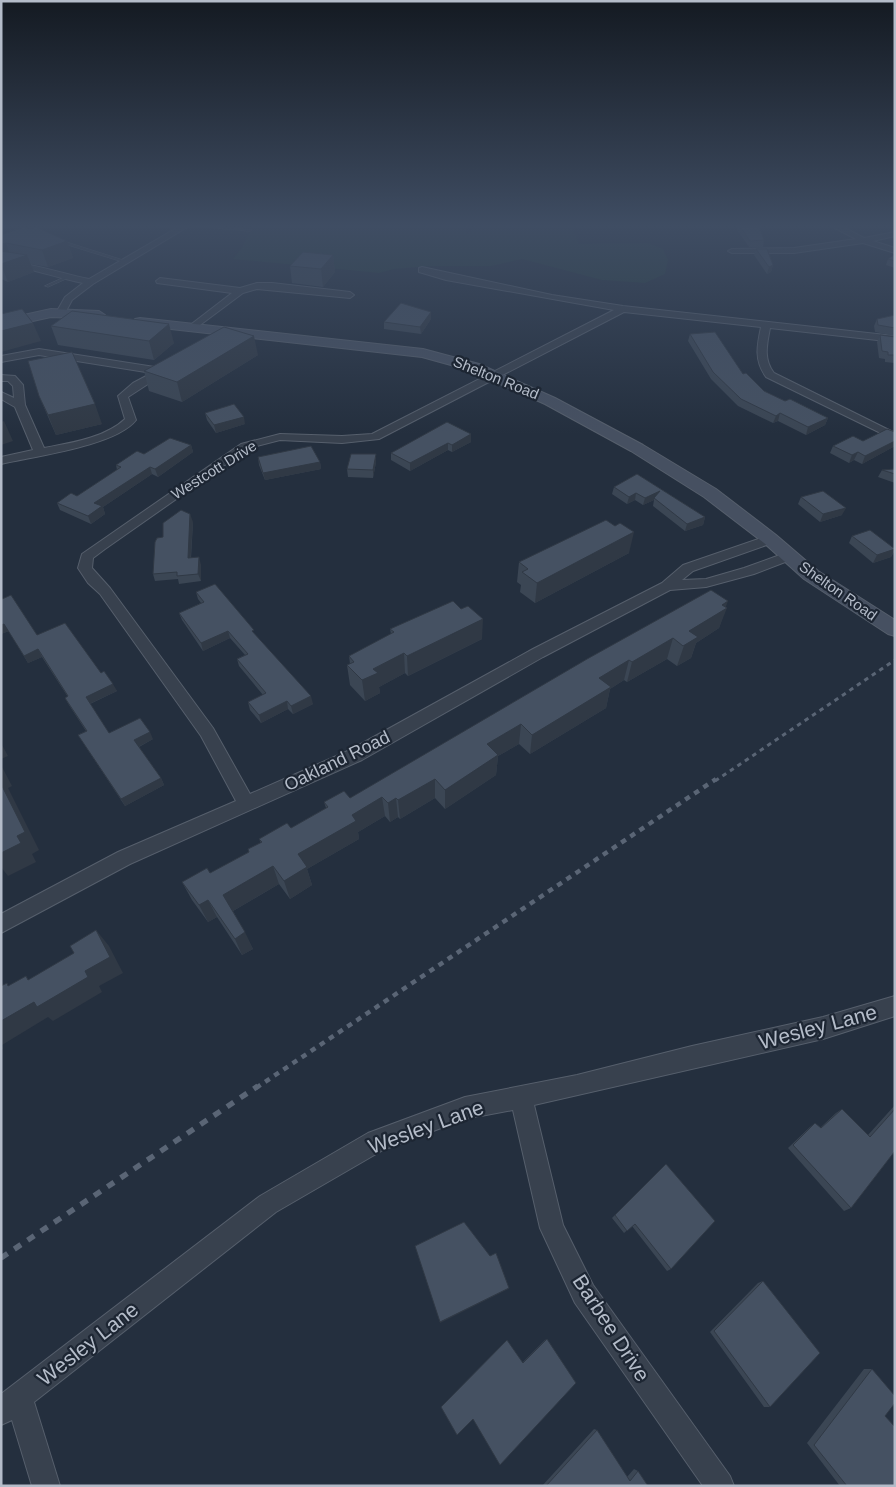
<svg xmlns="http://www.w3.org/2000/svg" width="896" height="1487" viewBox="0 0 896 1487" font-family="Arial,sans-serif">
<rect width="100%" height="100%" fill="#242f3e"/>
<polygon fill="#263c3f" points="253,226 466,226 466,235 478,226 581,226 573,229 579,244 648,243 663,249 668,260 665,274 645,283 602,280 522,259 491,266 432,266 394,269 379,273 233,259 241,249"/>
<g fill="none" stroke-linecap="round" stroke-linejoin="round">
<defs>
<g id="lane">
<polygon points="160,226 172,226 182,228 180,229"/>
<polygon points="195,226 211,226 252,230 250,231"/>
<polygon points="58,240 60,240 126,261 123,262 58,242"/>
<polygon points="65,277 68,278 48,287 45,286"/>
</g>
<g id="street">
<path d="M180,226H189L93,284L72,300L64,315L61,316L56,313L65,297L83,283C55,278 29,266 1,266V262C31,262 59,273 89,279Z"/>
<polygon points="831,226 841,226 864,238 895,232 895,236 873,241 895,248 895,253 863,243 794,253 732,253 728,251 732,249 794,248 856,239"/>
<path d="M422,267L552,295L623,306L895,336V342L770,328C767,344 763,359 774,373L895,433V440L766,377C754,360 757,346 761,327L624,312L379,439L342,443L280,440L249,448L105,549L93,558L92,568L110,588L213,728L250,794L350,750L533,649L662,583L683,565L770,535L776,539L775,542L693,571L682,580L706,579L744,568L788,552L795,556L793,559L754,574L706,587L670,590L543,657L362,760L130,864L1,933V914L118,852L236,801L201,736L100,594L88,583L78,568L82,554L241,444L280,434L342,436L372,434L614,310L446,280L419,272V268Z"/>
<polygon points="160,278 240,288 257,283 272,283 350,292 354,295 350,298 257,289 243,293 192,331 187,328 189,326 232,293 157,283 156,281"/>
<path d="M39,349L161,368L166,366L171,369L128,397L136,420C116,446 35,456 1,464V457L33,450L15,407L1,399V392L14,398L13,386L8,381H1V375L15,376L23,385L25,405L44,448C70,443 105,438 125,419L118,396L133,383L152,373L39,355L1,362V356Z"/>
<polygon points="895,996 895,1016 823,1039 534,1105 563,1225 593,1285 730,1476 734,1486 703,1486 575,1303 540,1228 513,1110 465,1119 383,1150 276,1212 34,1402 60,1486 32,1486 12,1420 1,1425 1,1394 260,1196 368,1133 465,1097 577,1075 692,1046 823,1017"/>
</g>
<g id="secondary">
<polygon points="51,309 99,311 105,315 99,319 51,317 1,328 1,320"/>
<polygon points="140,318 423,349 479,364 555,398 643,445 716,489 776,535 818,571 895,620 895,636 888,634 804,579 764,543 704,497 631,451 545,404 469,370 422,357 135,325 134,322 135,319"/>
</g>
</defs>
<use href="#lane" stroke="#565f6c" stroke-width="1"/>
<use href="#street" stroke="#565f6c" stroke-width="2"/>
<use href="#secondary" stroke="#565f6c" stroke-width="2"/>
<use href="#lane" fill="#38414e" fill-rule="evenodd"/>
<use href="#street" fill="#38414e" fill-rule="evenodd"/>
<use href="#secondary" fill="#465061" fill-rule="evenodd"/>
<polyline stroke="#5a6575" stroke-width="3" stroke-dasharray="4.5 4.5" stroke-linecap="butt" points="715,781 895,660"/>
<polyline stroke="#5a6575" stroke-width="4.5" stroke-dasharray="5.5 5.5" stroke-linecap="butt" points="256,1088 716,779"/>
<polyline stroke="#5a6575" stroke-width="5.5" stroke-dasharray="8 8" stroke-linecap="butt" points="1,1258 258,1086"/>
</g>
<g fill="#3b4654">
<polygon points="738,226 759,226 764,240 763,247 749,247 737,230"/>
<polygon points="1,235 67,241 73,258 48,267 30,264 34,272 8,282 1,279"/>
<polygon points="756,249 773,265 771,272 767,274 754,255"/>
<polygon points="895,254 895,268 886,265 888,259"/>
<polygon points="333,255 335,272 323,287 292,283 290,266"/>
<polygon points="431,312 431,319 421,334 384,329 384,322"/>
<polygon points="895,315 895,336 875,332 874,326 877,319"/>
<polygon points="51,326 174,343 154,360 58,345"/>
<polygon points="690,334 743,374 764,391 785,401 828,418 825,425 806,435 778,421 773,423 738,406 711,379 688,341"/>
<polygon points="880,335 895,337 895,363 885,362 885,359 879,358 877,342"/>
<polygon points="258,355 182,402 149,391 144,371"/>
<polygon points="39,396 102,424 56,435"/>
<polygon points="205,413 245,424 216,433 207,420"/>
<polygon points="895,432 895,446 862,464 854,460 849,463 830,453 833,446 863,441"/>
<polygon points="471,434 471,442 452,452 448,450 410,471 391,460 391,453"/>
<polygon points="191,445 193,452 158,477 152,474 103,507 105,514 91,524 60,510 57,503 77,496 117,470 116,465 144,454"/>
<polygon points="376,454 376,462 373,478 348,477 347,469"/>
<polygon points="258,457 320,462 321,469 265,480 259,465"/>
<polygon points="895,469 895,483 878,477 882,470"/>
<polygon points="637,474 705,517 703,525 685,531 653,506 654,500 643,505 635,500 627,504 612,494 614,487"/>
<polygon points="801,497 842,515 820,522 798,504"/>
<polygon points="193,522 191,558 201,565 201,581 179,584 178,579 155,581 153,574 163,537"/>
<polygon points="615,526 629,553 535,603 520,592 521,585 517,582 519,562"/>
<polygon points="852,536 895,549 895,550 891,557 873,563 849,543"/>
<polygon points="196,592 256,636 313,704 293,714 288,709 261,723 250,710 248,702 263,695 239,666 237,659 245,655 230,638 203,651 182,620 179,613 201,603 198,599"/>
<polygon points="1,598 37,635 101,673 117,691 90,704 109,733 153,739 139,747 161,778 164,785 125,806 78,735 86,731 69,705 65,698 68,697 42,657 28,663 9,631 1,634"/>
<polygon points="726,607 719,628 696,643 691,658 677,666 667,659 627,682 624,680 610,689 606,708 530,754 519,744 498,756 496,775 445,809 435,798 400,819 398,817 390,822 385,816 358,832 359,839 307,869 312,885 290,899 279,884 233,911 253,949 242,955 217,917 208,922 192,900 182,882 210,873 249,852 248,849 261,843 259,839 291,828 326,808 324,802 350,798"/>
<polygon points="390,629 482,639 408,676 405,673 379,687 380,693 365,701 350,685 347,665 350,664 349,656 391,634"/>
<polygon points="895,1105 895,1151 851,1208 844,1211 788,1148 810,1127 815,1123 820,1128 836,1113 842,1109 868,1135"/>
<polygon points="666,1164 671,1269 667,1271 632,1226 624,1233 612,1218"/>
<polygon points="763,1281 770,1407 764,1407 710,1332 758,1283"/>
<polygon points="547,1339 500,1465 522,1363 545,1340"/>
<polygon points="864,1369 872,1369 885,1416 895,1486 840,1486 807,1443"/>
<polygon points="594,1429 597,1430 627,1477 634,1469 638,1471 648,1486 542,1486"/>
</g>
<g fill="#303945">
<polygon points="67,241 73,258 48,267 42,250"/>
<polygon points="6,243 12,260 27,255 34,272 8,282 1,265 1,244"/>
<polygon points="333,255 335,272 323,287 321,269"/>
<polygon points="773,265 771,272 767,274 769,267"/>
<polygon points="431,312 431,319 421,334 420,327"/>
<polygon points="33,323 41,341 1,352 1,331"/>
<polygon points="169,324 174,343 154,360 149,341"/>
<polygon points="254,336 258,355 182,402 177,382"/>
<polygon points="95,404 102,424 56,435 48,415"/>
<polygon points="780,413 778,421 773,423 776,416"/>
<polygon points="244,417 245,424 216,433 214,425"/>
<polygon points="828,418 825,425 806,435 808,427"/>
<polygon points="4,421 13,441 1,445 1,422"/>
<polygon points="471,434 471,442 452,452 452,445"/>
<polygon points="895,441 895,446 862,464 865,456"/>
<polygon points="448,443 448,450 410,471 410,463"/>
<polygon points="191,445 193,452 158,477 155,469"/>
<polygon points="858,452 854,460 849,463 852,455"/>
<polygon points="376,454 376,462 373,478 373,470"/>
<polygon points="320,462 321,469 265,480 263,473"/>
<polygon points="150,467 152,474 103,507 105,514 91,524 88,516 94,503"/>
<polygon points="660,491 654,498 654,500 643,505 645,498"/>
<polygon points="636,493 635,500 627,504 629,497"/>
<polygon points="846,508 842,515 820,522 823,514"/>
<polygon points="190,514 193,522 190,566 188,558"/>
<polygon points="705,517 703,525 685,531 687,524"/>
<polygon points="634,532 629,553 535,603 537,583"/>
<polygon points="895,549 891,557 873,563 877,555"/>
<polygon points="199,557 201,565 201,581 198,574"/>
<polygon points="728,601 725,609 727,608 719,628 696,643 691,658 677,666 689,631"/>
<polygon points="483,619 482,639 408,676 407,656"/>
<polygon points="4,624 9,631 1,634 1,625"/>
<polygon points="228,631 230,638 203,651 201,643"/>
<polygon points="673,638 667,659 627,682 632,662"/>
<polygon points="38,649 42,657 28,663 24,656"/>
<polygon points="404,653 405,673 379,687 380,693 365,701 362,680 373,669"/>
<polygon points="629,660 624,680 610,689 606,708 530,754 532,735 599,678"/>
<polygon points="113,684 117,691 89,704 86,697"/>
<polygon points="311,696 313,704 293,714 291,706"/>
<polygon points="287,701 288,709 261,723 259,715"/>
<polygon points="521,724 519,744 498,756 496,775 445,809 445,790 487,744"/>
<polygon points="150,732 153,739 138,747 134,740"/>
<polygon points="1,743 8,756 1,759"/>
<polygon points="1,765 12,786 8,788 39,850 32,854 36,862 8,876 1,867 1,853 17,836 1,784"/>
<polygon points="161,778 164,785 125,806 121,799"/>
<polygon points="435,779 435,798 400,819 398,800"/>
<polygon points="382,797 385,816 358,832 359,839 307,869 312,885 290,899 284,881 298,854 352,815"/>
<polygon points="396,798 398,817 390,822 388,803"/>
<polygon points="273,866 279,884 231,912 223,895"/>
<polygon points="208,900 217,917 208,922 199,905"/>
<polygon points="96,930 109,946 123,973 99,986 102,992 53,1021 48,1017 2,1045 3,1049 1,1050 1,1021 85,971"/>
<polygon points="245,932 253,949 242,955 235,939"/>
<polygon points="509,1288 508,1289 440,1323 440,1322"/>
</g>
<g fill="#455162" stroke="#303945">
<polygon points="740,226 759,226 764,240 750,241"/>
<polygon points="24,227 29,229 36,227 67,241 42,250 6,243 1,244 1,235"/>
<polygon points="756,249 767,249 773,265 769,267"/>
<polygon points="1,251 27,255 1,264"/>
<polygon points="303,252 333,255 321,269 290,266"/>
<polygon points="895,254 895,261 888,259"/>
<polygon points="401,303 431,312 420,327 384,322"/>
<polygon points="22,309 33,323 1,331 1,314"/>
<polygon points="72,311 169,324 149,341 51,326"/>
<polygon points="895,315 895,328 878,325 877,319"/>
<polygon points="224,327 254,336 177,382 144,371"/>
<polygon points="715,332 743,374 746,373 764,391 785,401 790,399 828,418 808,427 780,413 776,416 741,399 713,372 690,334"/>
<polygon points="880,335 895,337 895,355 888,355 888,352 882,351"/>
<polygon points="72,352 95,404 48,415 39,396 28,361"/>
<polygon points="234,404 244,417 214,425 205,413"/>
<polygon points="447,422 471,434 452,445 448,443 410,463 391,453"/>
<polygon points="887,429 895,432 895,441 865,456 858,452 852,455 833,446 853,436 863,441"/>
<polygon points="170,438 191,445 155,469 150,467 94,503 102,506 88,516 57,503 71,493 77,496 121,467 116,465 137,451 144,454"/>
<polygon points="311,446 320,462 263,473 258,457"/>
<polygon points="351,454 376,454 373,470 347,469"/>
<polygon points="895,469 895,474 882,470"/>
<polygon points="637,474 705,517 687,524 654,498 660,491 645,498 636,493 629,497 614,487"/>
<polygon points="823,491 846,508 823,514 801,497"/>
<polygon points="181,510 190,514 188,558 199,557 198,574 177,576 177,572 153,574 155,542 157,538 163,537 163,523"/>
<polygon points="606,520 615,526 620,523 634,532 537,583 522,572 528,569 519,562"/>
<polygon points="870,530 895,549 877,555 852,536"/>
<polygon points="215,584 254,630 252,631 311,696 291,706 287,701 259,715 248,702 266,693 237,659 248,654 228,631 201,643 179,613 204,602 196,592"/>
<polygon points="711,590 728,601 722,605 727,608 689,631 698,637 683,646 673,638 632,662 629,660 599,678 611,687 532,735 521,724 487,744 498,755 445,790 435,779 398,800 396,798 388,803 382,797 352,815 356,821 298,854 307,867 284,881 273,866 223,895 245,932 235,939 208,900 199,905 182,882 207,868 210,873 249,852 248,849 262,842 259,839 287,823 291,828 328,807 324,802 344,791 350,798 587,659"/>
<polygon points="11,595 37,635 65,623 101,673 104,671 113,684 86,697 109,733 140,718 150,732 134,740 161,778 121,799 78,735 87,731 65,698 68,696 38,649 24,656 4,624 1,625 1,598 2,599"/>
<polygon points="453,601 461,609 468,606 483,619 407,656 404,653 373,669 378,673 362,680 347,665 354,662 349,656 394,632 390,629"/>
<polygon points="1,784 25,832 17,836 21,843 1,853"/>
<polygon points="96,930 110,957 85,971 88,977 37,1007 34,1002 1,1021 1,986 7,983 8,986 26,976 28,980 74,953 70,946"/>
<polygon points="842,1109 870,1137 895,1109 895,1151 851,1208 793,1145 815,1123 821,1128"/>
<polygon points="666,1164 715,1221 671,1269 635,1224 627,1231 615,1215"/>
<polygon points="464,1222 490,1256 496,1253 509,1288 440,1322 415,1246"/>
<polygon points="763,1281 820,1353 770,1407 714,1331"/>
<polygon points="547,1339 576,1383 500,1465 473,1419 457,1435 441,1407 507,1340 523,1363"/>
<polygon points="872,1369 895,1396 895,1403 885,1416 895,1427 895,1486 847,1486 814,1445"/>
<polygon points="597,1430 630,1481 638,1471 648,1486 546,1486"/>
</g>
<linearGradient id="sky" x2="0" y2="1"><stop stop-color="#141a22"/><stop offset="0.52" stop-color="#3f4d63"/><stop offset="1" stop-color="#3f4d63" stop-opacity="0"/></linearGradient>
<rect width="896" height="434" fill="url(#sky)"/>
<g text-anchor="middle" stroke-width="4.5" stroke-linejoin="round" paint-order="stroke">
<g font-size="15" fill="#b4bcc9" stroke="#1d2633">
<text transform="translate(496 378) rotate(22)" y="5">Shelton Road</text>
<text transform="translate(214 470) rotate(-32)" y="5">Westcott Drive</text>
<text transform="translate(838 591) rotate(35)" y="5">Shelton Road</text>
</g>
<g font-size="18" fill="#b4bcc9" stroke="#1d2633">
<text transform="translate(337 761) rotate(-26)" y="6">Oakland Road</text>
</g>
<g font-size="21" fill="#b4bcc9" stroke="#1d2633">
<text transform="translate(818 1027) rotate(-15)" y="7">Wesley Lane</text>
<text transform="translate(426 1127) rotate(-20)" y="7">Wesley Lane</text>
<text transform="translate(611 1328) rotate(57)" y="7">Barbee Drive</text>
<text transform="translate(88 1344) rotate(-38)" y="7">Wesley Lane</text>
</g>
</g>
<rect width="896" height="1487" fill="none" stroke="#b4bcc9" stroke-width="5"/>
</svg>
